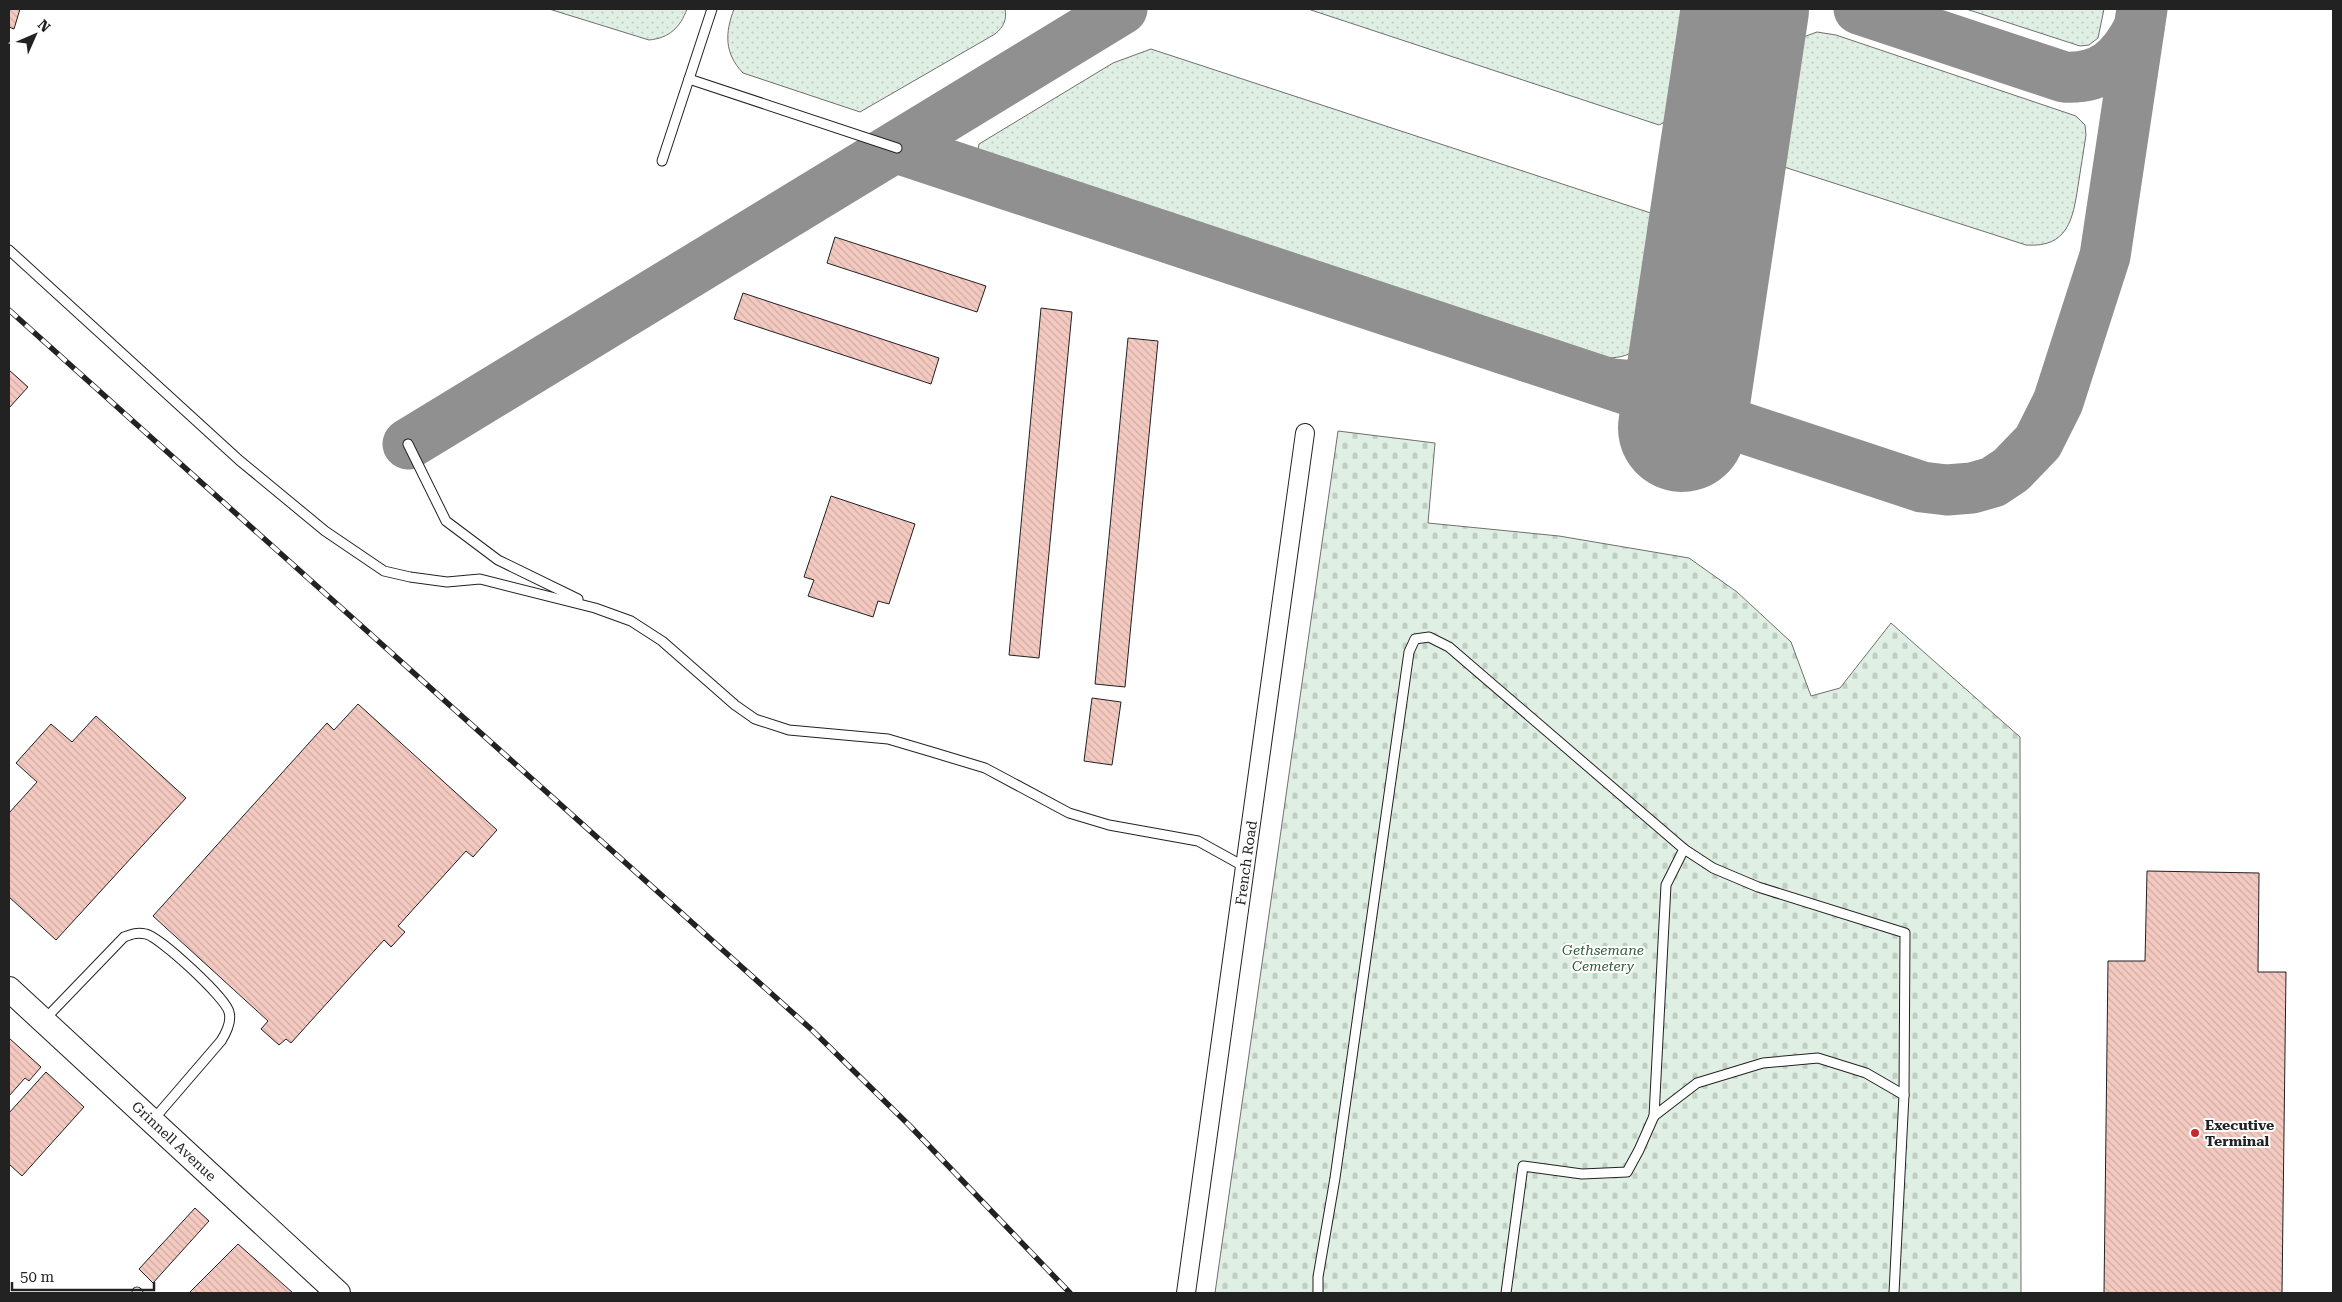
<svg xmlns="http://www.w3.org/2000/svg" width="2342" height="1302" viewBox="0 0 2342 1302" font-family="'Roboto Serif',serif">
<defs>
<pattern id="grass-dots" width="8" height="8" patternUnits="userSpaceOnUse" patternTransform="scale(1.25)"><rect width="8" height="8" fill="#e0efe3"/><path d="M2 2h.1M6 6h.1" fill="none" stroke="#c0cdc2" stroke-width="1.8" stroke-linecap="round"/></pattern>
<pattern id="cemetery-stones" width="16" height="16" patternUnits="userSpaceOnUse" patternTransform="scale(1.25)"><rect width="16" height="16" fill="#e0efe3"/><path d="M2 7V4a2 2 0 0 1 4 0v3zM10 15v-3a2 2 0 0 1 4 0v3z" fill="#c0cdc2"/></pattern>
<pattern id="building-back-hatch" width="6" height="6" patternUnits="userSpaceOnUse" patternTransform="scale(1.25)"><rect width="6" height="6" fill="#f3c9c0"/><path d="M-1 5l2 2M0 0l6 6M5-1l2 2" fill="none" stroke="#d0aca5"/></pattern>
</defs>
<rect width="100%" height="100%" fill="#fff"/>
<g fill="url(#grass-dots)" stroke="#6f6f6f">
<path d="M549,9H687C680,28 669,38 649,40Z"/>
<path d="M734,9H1005C1007,19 1004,27 995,34L860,112L743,73C724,53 725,33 734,9Z"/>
<polygon points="1308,9 1697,9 1683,113 1659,125"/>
<polygon points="1966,9 2104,9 2098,38 2089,45 2080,46"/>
<path d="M1817,32L1836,35L2076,116L2085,125L2086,135C2083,152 2081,169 2078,186C2073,219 2068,248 2026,245L1784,167L1768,136L1781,57L1795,40Z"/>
<path d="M1151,49L1669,219L1653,324C1645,351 1625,361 1598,357L978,150L979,144L1113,63Z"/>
</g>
<polygon fill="url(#cemetery-stones)" stroke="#6f6f6f" points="1338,431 1435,443 1428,523 1559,536 1689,558 1737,592 1791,642 1811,696 1840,688 1891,623 2020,737 2021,1293 1215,1293"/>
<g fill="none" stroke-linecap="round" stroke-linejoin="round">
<g stroke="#909090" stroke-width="51">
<path d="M1859,9L2064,77C2102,79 2122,61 2139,28"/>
<polyline points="897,148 1922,487 1947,490 1972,488 1993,482 2011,470 2038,442 2058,402 2105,256 2142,9"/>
<path d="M1614,384C1650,388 1672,383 1693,352"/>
<polyline points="408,444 1122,9"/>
</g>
<polyline stroke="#909090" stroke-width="128" points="1682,428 1745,9"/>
</g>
<g fill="url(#building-back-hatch)" stroke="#222">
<polygon points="9,9 20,9 14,29 9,27"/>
<polygon points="835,237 986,286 977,312 827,263"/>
<polygon points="743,293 939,358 931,384 734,319"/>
<polygon points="1041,308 1072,312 1039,658 1009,655"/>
<polygon points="1128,338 1158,341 1125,687 1095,684"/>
<polygon points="9,370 28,387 9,408"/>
<polygon points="831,496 915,524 889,604 878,601 873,617 808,596 814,580 804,577"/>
<polygon points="1092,698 1121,702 1112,765 1084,761"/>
<polygon points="358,704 497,830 473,857 466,851 398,926 405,932 391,947 384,940 291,1043 286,1039 279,1045 261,1029 268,1021 153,916 327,723 334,730"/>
<polygon points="96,716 186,798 56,940 9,897 9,813 37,782 16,763 51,724 72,742"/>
<polygon points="2147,871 2259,873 2258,972 2286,972 2282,1293 2104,1293 2108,961 2145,961"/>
<polygon points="9,1038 41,1067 29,1081 25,1078 9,1096"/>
<polygon points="46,1072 84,1107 22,1176 9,1164 9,1113"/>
<polygon points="195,1208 209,1221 153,1283 139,1269"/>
<polygon points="238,1244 293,1293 189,1293"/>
</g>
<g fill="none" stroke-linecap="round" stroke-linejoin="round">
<defs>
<g id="lane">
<polyline points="689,79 897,148"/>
<polyline points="662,161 712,9"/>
<polyline points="9,250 239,460 325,531 384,571 410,577 447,582 480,579 595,608 631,621 662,641 735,705 755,719 789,730 888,739 932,752 985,768 1069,813 1109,825 1198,841 1245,867"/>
<polyline points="408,444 446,521 498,560 578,599"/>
<path d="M44,1020L124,937C132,934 137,932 146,934C161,938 226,998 229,1012C232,1022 226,1033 221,1041L153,1120"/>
<polyline points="1654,1116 1697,1083 1763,1063 1818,1058 1866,1073 1904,1095"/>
<polyline points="137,1292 138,1293"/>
<polyline points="1318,1293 1318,1277 1335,1178 1409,652 1415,639 1429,637 1449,647 1684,849 1713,868 1758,887 1905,933 1904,1095 1894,1293"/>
<polyline points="1506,1293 1523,1166 1582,1174 1627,1172 1639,1150 1654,1116 1666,885 1684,849"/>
</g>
<polyline id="street" points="1186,1293 1305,433"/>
<polyline id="secondary" points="9,989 338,1293"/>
</defs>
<use href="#lane" stroke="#222" stroke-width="11"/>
<use href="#street" stroke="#222" stroke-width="20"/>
<use href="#secondary" stroke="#222" stroke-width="26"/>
<use href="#lane" stroke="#fff" stroke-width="9"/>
<use href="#street" stroke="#fff" stroke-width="18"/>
<use href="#secondary" stroke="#fff" stroke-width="24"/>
<defs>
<polyline id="rail" points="9,310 812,1030 909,1125 1070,1293"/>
</defs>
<use href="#rail" stroke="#222" stroke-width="5.5"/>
<use href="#rail" stroke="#fff" stroke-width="4" stroke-dasharray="11" stroke-linecap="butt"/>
</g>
<circle fill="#c62828" stroke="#fff" stroke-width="2" cx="2195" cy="1133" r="5"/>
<g text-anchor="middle" stroke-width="4" stroke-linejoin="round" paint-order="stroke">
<g font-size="14" fill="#222" stroke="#fff">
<text transform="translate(1246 863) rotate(-82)" y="5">French Road</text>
<text transform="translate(174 1141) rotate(43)" y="5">Grinnell Avenue</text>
</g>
<g font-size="14" font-style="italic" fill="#2f5e38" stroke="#fff">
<text x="1603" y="955">Gethsemane<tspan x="1603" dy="16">Cemetery</tspan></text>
</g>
<g font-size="14" font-weight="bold" fill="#222" stroke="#fff" text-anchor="start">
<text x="2205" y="1130">Executive<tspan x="2205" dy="16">Terminal</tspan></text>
</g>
</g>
<rect width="2342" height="1302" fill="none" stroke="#222222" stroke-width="20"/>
<g transform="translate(35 35) rotate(45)" stroke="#ffffff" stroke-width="4" paint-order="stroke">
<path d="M0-4L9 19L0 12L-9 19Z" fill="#222222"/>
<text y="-8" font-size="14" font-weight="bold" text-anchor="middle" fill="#222222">N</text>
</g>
<path d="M12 1282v8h142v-8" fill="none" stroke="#222222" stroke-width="2.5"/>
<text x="20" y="1282" font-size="15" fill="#222222" stroke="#ffffff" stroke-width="4" paint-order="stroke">50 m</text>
</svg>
